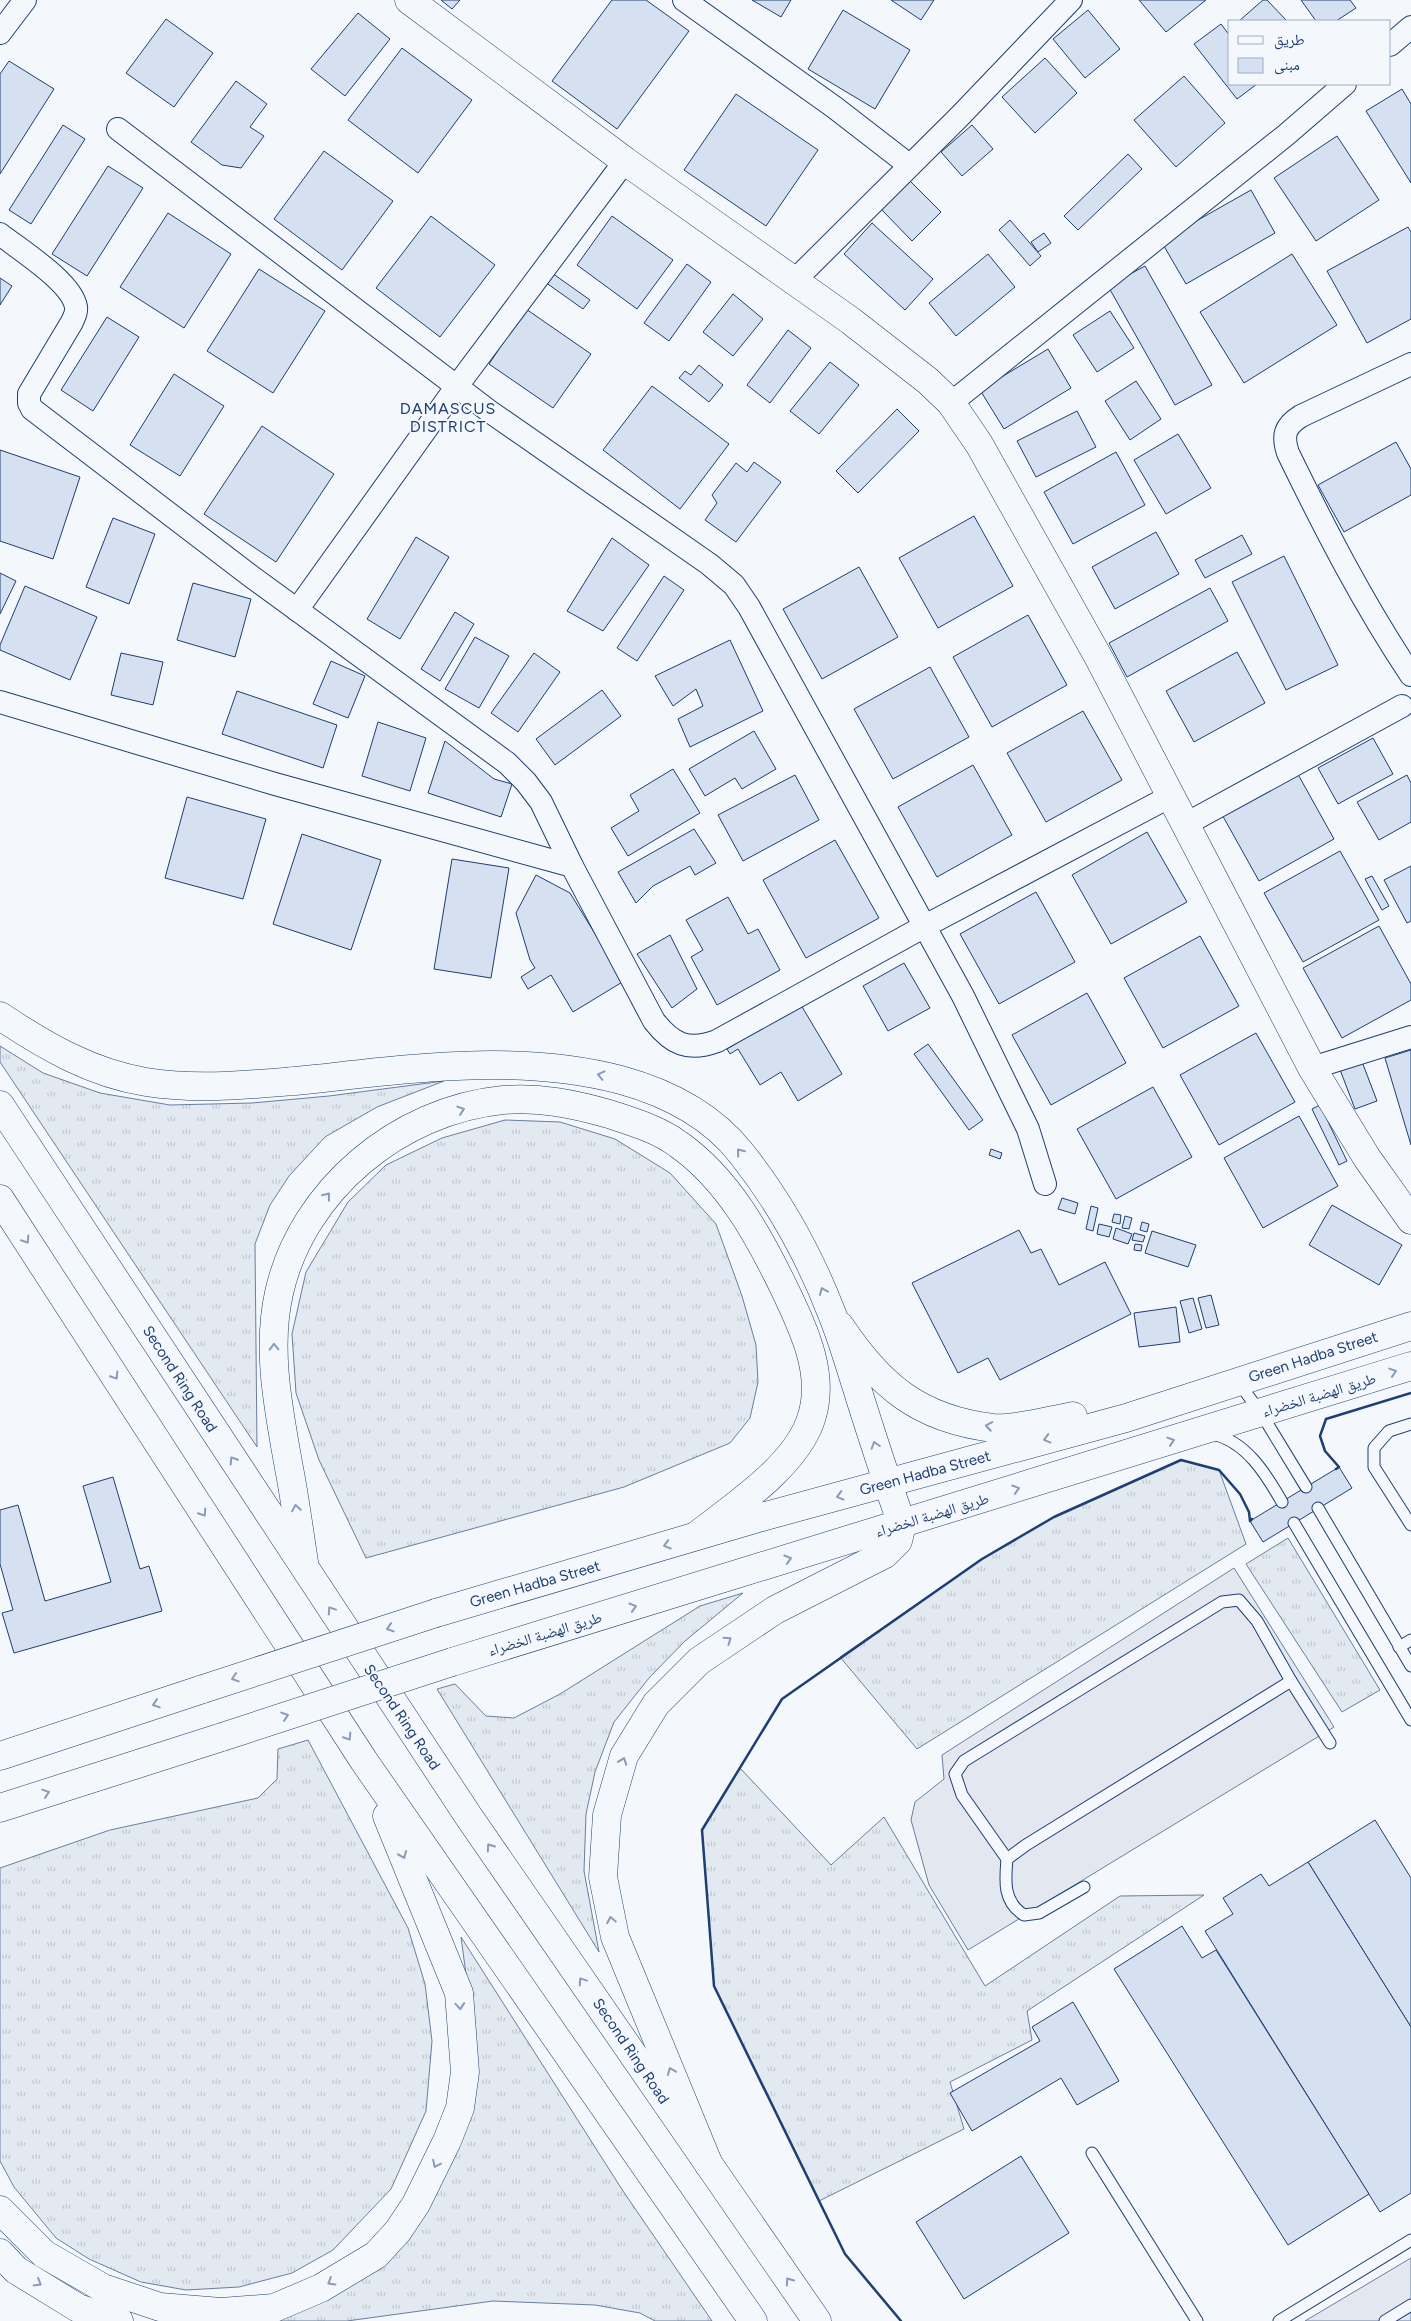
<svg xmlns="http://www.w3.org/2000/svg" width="1411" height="2321" viewBox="0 0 1411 2321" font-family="Figtree,'Noto Naskh Arabic',sans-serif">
<defs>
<pattern id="grass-tufts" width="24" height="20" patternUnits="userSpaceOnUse" patternTransform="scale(1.25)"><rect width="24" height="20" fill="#e3e9f0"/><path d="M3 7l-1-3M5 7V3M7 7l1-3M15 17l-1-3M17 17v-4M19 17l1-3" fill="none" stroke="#c2c9d1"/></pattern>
</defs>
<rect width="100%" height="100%" fill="#f4f7fb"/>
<g fill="url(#grass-tufts)" stroke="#687fa3">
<polygon points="0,1046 43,1073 100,1093 170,1105 252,1103 329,1096 444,1081 377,1107 325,1137 289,1176 270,1205 255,1244 257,1447 0,1062"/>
<polygon points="505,1120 560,1122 615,1139 670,1173 716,1224 742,1296 756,1345 758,1382 750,1418 730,1443 624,1487 366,1558 319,1460 296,1393 292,1334 306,1272 348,1202 386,1165 442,1138"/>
<polygon points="1181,1460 1219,1470 1246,1544 917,1749 840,1657 982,1559 1054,1517"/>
<polygon points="1288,1538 1380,1690 1342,1712 1246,1564"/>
<polygon points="743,1593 685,1641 649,1678 614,1722 595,1772 586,1814 584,1871 599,1952 437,1689 455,1684 486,1716 514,1718 560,1694 700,1606"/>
<polygon points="308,1740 408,1928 425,1984 432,2041 426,2111 391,2189 333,2250 292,2273 239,2287 186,2290 141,2282 89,2259 56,2238 14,2187 0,2161 0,1868 110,1830 258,1798 277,1779 278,1749"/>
<polygon points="740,1768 831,1865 884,1817 985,1986 1120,1896 1204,1895 1027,2011 1032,2040 950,2082 964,2129 819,2201 714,1986 702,1830"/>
<polygon points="461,1937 623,2191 712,2321 655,2321 640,2313 595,2305 493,2301 347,2321 267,2321 408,2233 474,2034"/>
</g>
<g fill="#e3e8f0" stroke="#687fa3">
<polygon points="1234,1568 1334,1727 968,1950 929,1885 911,1820 915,1802 944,1779 942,1755"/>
<polygon points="1411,2258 1411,2321 1305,2321"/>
</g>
<g fill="#d5e0f0" stroke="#1d3f73">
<polygon points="441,0 460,0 452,9"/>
<polygon points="612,0 646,0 689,31 617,129 552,81"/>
<polygon points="752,0 791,0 781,17"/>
<polygon points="891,0 934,0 921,20"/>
<polygon points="1139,0 1206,0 1166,32"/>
<polygon points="1263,0 1267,0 1287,21 1239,21"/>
<polygon points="1301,0 1350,0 1356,8 1336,21 1316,21"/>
<polygon points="843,10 910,50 875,109 808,69"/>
<polygon points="1088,10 1120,49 1085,78 1053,39"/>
<polygon points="358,13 390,39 345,96 311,69"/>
<polygon points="166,19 213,53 174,107 126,73"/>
<polygon points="1221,24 1230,36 1230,84 1257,84 1237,99 1194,44"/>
<polygon points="402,48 472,100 418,173 348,120"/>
<polygon points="1045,58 1077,93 1035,133 1002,97"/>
<polygon points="9,61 54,89 0,174 0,74"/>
<polygon points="1184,76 1225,123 1176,167 1134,120"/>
<polygon points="236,81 267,104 250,127 264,136 241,168 222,165 191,142"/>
<polygon points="1402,89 1411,104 1411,183 1366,111"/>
<polygon points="736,94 818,150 766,226 684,170"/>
<polygon points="63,125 85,139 31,224 9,210"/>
<polygon points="972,125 993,149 962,176 941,152"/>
<polygon points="1337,136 1379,200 1316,241 1274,178"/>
<polygon points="324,151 393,201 342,270 274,219"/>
<polygon points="1128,154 1142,169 1078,230 1064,216"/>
<polygon points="108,166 143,188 87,276 52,254"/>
<polygon points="909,180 941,212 912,241 880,208"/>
<polygon points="1251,190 1275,233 1186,284 1161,241"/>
<polygon points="168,213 231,254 184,328 120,287"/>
<polygon points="431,216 495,265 440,337 376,288"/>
<polygon points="612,216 673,260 637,309 577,265"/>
<polygon points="1010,220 1041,256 1030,266 999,230"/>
<polygon points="872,223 933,279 905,310 844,254"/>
<polygon points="1408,227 1411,232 1411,319 1367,343 1327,271"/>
<polygon points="1044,233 1051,243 1038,252 1031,242"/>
<polygon points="988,254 1015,287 956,336 929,303"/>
<polygon points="1292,254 1337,325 1244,383 1200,312"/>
<polygon points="687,264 711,282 669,341 644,323"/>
<polygon points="1145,266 1212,385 1175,405 1108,286"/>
<polygon points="259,269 325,311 273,393 207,351"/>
<polygon points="552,273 590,300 583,309 545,282"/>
<polygon points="0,278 12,286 0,305"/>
<polygon points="733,294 763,319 733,356 703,332"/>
<polygon points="526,309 591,354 553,408 489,364"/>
<polygon points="1110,311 1134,348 1097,372 1073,335"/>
<polygon points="107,317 139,337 93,411 61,390"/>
<polygon points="788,330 811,348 770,403 747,385"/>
<polygon points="1048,349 1071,388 1004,429 980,390"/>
<polygon points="830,362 859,385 819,434 790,411"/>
<polygon points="699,365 723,385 709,402 679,378 685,371 691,375"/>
<polygon points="174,374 224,406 180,476 130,445"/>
<polygon points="1136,381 1161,419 1130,440 1105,401"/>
<polygon points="652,386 729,444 680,509 603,450"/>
<polygon points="897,409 919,431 858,493 836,471"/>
<polygon points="1077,411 1096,447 1036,477 1017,441"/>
<polygon points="262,426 334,474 276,562 204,514"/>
<polygon points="1178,434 1211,488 1166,514 1134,460"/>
<polygon points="1396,442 1411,469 1411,495 1344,532 1318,485"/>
<polygon points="0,450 80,477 53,559 0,541"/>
<polygon points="1116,452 1145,505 1073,544 1044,492"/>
<polygon points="754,462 781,482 736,542 705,520 717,503 712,495 736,463 747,472"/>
<polygon points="974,516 1013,586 938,628 899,558"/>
<polygon points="113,518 155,534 129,604 86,587"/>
<polygon points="1156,532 1179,574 1115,609 1092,567"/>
<polygon points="1242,535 1252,554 1205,578 1195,560"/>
<polygon points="416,537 449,557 400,639 367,619"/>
<polygon points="612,538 649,565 603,631 567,611"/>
<polygon points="1284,556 1338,665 1286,690 1232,582"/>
<polygon points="859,567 898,637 822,679 783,609"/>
<polygon points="0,573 16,581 0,614"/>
<polygon points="664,576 684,590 637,661 617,648"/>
<polygon points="193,583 251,599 235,657 177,640"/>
<polygon points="25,586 97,617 70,680 0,650 0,645"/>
<polygon points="1210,588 1228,621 1127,677 1109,643"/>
<polygon points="455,612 474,624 440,681 421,669"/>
<polygon points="1028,615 1067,685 992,727 953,657"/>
<polygon points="475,637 509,656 479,708 445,689"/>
<polygon points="730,640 763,711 690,747 678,719 703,706 696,689 673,706 655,676"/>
<polygon points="1237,652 1265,703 1194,742 1166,691"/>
<polygon points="121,653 163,662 153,705 111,695"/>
<polygon points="534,653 560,672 518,732 491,713"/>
<polygon points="331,661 365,676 348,718 313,704"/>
<polygon points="930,667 969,737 893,779 854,709"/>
<polygon points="602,690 621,716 555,765 536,739"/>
<polygon points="237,691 337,725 323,768 222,734"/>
<polygon points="1083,711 1122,780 1046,822 1007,753"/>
<polygon points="378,722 426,738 410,791 362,776"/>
<polygon points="754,731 776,769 742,789 735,778 705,796 689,769"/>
<polygon points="1373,738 1393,774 1338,804 1318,768"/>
<polygon points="445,741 494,779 512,784 501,817 428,793"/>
<polygon points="973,765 1012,835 937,877 898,807"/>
<polygon points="673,769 700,813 628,856 611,828 639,811 630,795"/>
<polygon points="1295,769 1334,839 1259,881 1220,811"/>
<polygon points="795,775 819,820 743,861 718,815"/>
<polygon points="1407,775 1411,783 1411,822 1379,840 1357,802"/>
<polygon points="187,797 266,819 243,899 165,878"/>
<polygon points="694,829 716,863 695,875 690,866 653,886 636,903 618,872"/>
<polygon points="1147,832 1187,902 1111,944 1072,875"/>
<polygon points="302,834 381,860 351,950 273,924"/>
<polygon points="835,840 879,918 806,958 763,880"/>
<polygon points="1340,851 1379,920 1303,962 1264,893"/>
<polygon points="452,859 509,868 491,978 434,969"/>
<polygon points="1411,866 1411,921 1407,923 1384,880"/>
<polygon points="536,875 570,893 624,981 573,1012 551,975 528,989 521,977 535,968 530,960 516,913"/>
<polygon points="1372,876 1389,906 1382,910 1365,879"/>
<polygon points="1036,892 1075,962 999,1004 960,934"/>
<polygon points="728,897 748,934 758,929 780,970 717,1005 691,957 703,950 686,920"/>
<polygon points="1379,926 1411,984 1411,1000 1342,1038 1303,968"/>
<polygon points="670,935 697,989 672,1008 637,954"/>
<polygon points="1200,936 1239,1006 1163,1048 1124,978"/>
<polygon points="904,963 930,1008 888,1031 863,986"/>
<polygon points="1087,993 1126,1063 1051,1105 1012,1035"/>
<polygon points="801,1005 842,1074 798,1101 781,1072 760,1085 738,1049 730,1054 727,1049"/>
<polygon points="1256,1033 1295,1102 1219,1145 1180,1075"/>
<polygon points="928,1044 983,1120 969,1130 914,1054"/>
<polygon points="1411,1050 1411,1145 1385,1058"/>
<polygon points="1361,1059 1377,1101 1355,1109 1339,1067"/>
<polygon points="1153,1087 1192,1157 1116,1199 1077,1129"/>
<polygon points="1320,1105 1347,1161 1339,1165 1312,1109"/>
<polygon points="1299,1116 1338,1186 1263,1228 1224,1158"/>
<polygon points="991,1149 1002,1153 1000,1159 989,1155"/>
<polygon points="1062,1198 1078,1203 1075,1214 1058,1209"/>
<polygon points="1332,1205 1402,1245 1379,1285 1309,1245"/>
<polygon points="1091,1206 1098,1208 1093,1231 1086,1229"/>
<polygon points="1114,1214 1121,1215 1120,1224 1112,1222"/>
<polygon points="1125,1216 1132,1218 1129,1229 1122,1228"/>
<polygon points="1142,1222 1149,1224 1147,1232 1140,1230"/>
<polygon points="1099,1224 1112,1227 1109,1237 1097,1234"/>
<polygon points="1116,1228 1132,1234 1128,1244 1113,1239"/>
<polygon points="1019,1230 1031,1253 1041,1249 1059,1285 1105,1262 1131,1314 1000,1380 988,1358 958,1373 912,1283"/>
<polygon points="1152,1231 1196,1245 1188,1267 1145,1253"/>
<polygon points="1134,1233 1145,1236 1143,1242 1132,1240"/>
<polygon points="1135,1244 1142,1245 1141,1251 1134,1250"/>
<polygon points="1211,1295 1219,1325 1206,1328 1198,1298"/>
<polygon points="1193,1298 1202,1329 1189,1333 1180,1301"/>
<polygon points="1176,1307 1180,1342 1139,1347 1134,1313"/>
<polygon points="1339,1467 1352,1488 1263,1542 1250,1521"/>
<polygon points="113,1477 140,1569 149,1566 162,1611 14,1653 2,1613 13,1610 0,1564 0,1510 18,1505 45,1601 111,1582 83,1486"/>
<polygon points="1375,1820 1411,1878 1411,2027 1308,1862"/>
<polygon points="1308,1862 1411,2027 1411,2193 1380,2212 1205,1931 1233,1914 1223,1898 1261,1874 1269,1886"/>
<polygon points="1182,1926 1202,1958 1216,1950 1369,2194 1288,2245 1114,1969"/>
<polygon points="1073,2002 1119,2081 1077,2105 1061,2078 972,2131 950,2093 1040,2041 1032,2027"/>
<polygon points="1021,2156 1069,2233 964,2299 916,2222"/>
</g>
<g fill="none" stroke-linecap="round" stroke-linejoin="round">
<defs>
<g id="service">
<polyline points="1238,1382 1261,1413 1306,1487"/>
<polyline points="1411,1424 1389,1431 1374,1448 1374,1467 1411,1525"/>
<path d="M1212,1434C1246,1441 1266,1474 1282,1502"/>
<polyline points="1318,1508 1411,1666"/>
<polyline points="1294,1523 1411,1720"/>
<polyline points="1399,1647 1411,1640"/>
<polyline points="1007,1859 962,1795 955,1774 964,1761 1222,1602 1239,1600 1257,1621 1291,1681 1330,1743"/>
<path d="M1084,1887L1039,1913L1024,1915C1003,1902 1005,1881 1007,1859L1026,1845L1291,1681"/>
<polyline points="1092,2153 1197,2321"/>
<polyline points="1279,2321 1411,2240"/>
<polyline points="1385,2321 1411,2305"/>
</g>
<g id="minor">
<polyline points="684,0 834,107 909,165"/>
<polyline points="0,33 25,0"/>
<polyline points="1390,45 1411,27"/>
<polyline points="118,129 489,411 709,564 734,585 749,607 963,996 1028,1129 1045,1184"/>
<path d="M0,234C20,250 72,282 76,307C77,313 74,317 72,322L29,394V403L32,409L252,577L507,763L526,782L541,802L572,866L654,1021C672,1044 688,1052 717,1041L925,926L1171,796"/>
<polyline points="793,282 959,117 1071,0"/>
<path d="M1411,364L1301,416C1285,426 1282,435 1288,453C1325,529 1364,605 1411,675"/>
<polyline points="951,403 1286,135 1345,84"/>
<polyline points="297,610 457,386 625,161"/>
<polyline points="0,702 275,784 572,866"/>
<polyline points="1186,824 1402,706"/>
<polyline points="1312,1068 1411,1037"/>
</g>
<polyline id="tertiary" points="409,0 625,161 851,321 928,381 951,403 979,444 1100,660 1312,1068 1367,1158 1411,1220"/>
<g id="primary">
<path d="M840,1326C880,1386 919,1419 993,1428C1016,1430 1050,1420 1073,1416"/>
<polyline points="436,1613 758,1518 1126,1418 1411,1326"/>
<polyline points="452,1662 1411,1366"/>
<polyline points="0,1756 203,1689"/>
<polyline points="0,1808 222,1737"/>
</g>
<g id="trunk">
<path d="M0,1016C45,1046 91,1073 146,1082C195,1090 245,1085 295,1081C403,1070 514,1052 621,1080C668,1093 711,1115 741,1153C780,1202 810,1257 832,1314C841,1336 848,1360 855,1382C870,1430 885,1477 902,1524L898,1541L885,1554L775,1610L699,1661L656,1704L624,1756L607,1815L603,1877L615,1937L709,2165"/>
<polyline points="0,1105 469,1817 817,2321"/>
<polyline points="0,1199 364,1761 753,2321"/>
<path d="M304,1562C299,1530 295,1499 289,1468C279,1411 266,1351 279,1293C302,1190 399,1110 503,1100C540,1097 574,1104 609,1114C633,1122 658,1129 678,1144C728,1179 759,1236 785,1290C804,1330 827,1377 810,1422C793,1468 734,1506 696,1536"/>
<polyline points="0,2210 44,2254 103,2288 160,2307 221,2312 274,2308 321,2288 376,2255 398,2231 416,2204 447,2141 460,2108 465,2072 459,1993 387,1816"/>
<polyline points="0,2253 16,2270 78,2308 119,2321"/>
</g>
</defs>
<use href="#service" stroke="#1d3f73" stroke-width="13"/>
<use href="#minor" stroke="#1d3f73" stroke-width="24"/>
<use href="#tertiary" stroke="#1d3f73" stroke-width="29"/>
<use href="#primary" stroke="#1d3f73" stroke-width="29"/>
<use href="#trunk" stroke="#1d3f73" stroke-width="29"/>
<use href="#service" stroke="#f4f7fb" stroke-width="11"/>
<use href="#minor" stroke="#f4f7fb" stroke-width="22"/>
<use href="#tertiary" stroke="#f4f7fb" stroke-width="28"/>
<use href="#primary" stroke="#f4f7fb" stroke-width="28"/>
<use href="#trunk" stroke="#f4f7fb" stroke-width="28"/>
<defs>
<g id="primary-bridge">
<polyline points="203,1689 436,1613"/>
<polyline points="222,1737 452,1662"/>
</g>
</defs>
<use href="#primary-bridge" stroke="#1d3f73" stroke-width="29" stroke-linecap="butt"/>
<use href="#primary-bridge" stroke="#f4f7fb" stroke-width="28"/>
<g stroke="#1d3f73" stroke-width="2.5">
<polyline points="1336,1469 1339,1467 1325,1451 1320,1436 1326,1419 1411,1393"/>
<polyline points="901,2321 845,2254 714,1986 702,1830 782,1699 982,1559 1054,1517 1181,1460 1219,1470 1240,1494 1249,1512 1250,1521 1252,1519"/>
</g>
</g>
<defs><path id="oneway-chevron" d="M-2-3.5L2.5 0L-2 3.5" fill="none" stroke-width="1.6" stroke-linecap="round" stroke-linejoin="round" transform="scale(1.25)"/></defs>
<g stroke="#889bb7">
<use href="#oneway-chevron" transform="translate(601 1075) rotate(-167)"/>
<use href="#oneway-chevron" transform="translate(461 1110) rotate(-18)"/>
<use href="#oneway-chevron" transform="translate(740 1152) rotate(-129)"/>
<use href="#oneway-chevron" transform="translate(327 1196) rotate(-52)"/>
<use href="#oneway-chevron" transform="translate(26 1240) rotate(57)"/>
<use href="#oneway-chevron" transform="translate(823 1291) rotate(-113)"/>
<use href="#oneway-chevron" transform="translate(274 1347) rotate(-92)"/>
<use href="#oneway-chevron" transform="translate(1393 1372) rotate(-18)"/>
<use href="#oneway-chevron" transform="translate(115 1376) rotate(57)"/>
<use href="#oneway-chevron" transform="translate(989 1426) rotate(-170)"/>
<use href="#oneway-chevron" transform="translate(1047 1439) rotate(165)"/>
<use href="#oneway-chevron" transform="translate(1171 1441) rotate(-18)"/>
<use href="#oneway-chevron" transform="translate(875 1445) rotate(-108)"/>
<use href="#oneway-chevron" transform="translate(233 1460) rotate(-123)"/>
<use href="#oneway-chevron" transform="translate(1016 1489) rotate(-17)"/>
<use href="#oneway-chevron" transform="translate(840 1496) rotate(165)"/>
<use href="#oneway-chevron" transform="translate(296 1508) rotate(-99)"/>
<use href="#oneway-chevron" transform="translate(203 1513) rotate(57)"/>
<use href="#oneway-chevron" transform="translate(667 1545) rotate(164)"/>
<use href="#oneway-chevron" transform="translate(788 1559) rotate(-17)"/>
<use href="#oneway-chevron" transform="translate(633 1607) rotate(-17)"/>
<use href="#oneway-chevron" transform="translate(331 1610) rotate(-124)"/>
<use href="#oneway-chevron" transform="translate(390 1628) rotate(162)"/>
<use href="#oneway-chevron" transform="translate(728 1640) rotate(-35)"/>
<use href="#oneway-chevron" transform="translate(235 1678) rotate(162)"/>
<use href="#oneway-chevron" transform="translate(156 1704) rotate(162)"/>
<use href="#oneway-chevron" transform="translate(285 1716) rotate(-18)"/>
<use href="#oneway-chevron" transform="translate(348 1737) rotate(57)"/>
<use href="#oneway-chevron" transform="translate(623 1761) rotate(-70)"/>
<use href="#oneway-chevron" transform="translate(46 1793) rotate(-18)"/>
<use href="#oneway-chevron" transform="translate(490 1847) rotate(-125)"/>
<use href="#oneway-chevron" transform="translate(403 1855) rotate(68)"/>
<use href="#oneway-chevron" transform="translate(611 1920) rotate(-101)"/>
<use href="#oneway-chevron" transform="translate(582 1981) rotate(-124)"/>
<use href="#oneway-chevron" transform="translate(460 2006) rotate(85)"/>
<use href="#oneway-chevron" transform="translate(671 2071) rotate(-112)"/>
<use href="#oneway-chevron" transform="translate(436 2164) rotate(116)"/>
<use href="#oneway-chevron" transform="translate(789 2281) rotate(-125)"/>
<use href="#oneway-chevron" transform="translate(331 2282) rotate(149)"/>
<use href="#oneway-chevron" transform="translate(38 2283) rotate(31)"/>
</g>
<g text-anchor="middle" stroke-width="4" stroke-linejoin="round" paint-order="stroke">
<g font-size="15" fill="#1d3f73" stroke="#f4f7fb">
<text transform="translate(1313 1357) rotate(-18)" y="5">Green Hadba Street</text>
<text transform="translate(180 1379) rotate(57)" y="5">Second Ring Road</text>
<text transform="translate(1319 1395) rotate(-17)" y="5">طريق الهضبة الخضراء</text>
<text transform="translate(925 1473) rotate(-15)" y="5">Green Hadba Street</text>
<text transform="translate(932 1515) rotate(-17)" y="5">طريق الهضبة الخضراء</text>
<text transform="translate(535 1584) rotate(-16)" y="5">Green Hadba Street</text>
<text transform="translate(545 1634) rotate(-17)" y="5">طريق الهضبة الخضراء</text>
<text transform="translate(402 1717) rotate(56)" y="5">Second Ring Road</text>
<text transform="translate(631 2051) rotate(56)" y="5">Second Ring Road</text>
</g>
<g font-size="16" letter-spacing="1" fill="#1d3f73" stroke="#f4f7fb">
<text x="448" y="414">DAMASCUS<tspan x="448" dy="18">DISTRICT</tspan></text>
</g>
</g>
<rect x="1228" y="20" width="162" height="65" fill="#f4f7fb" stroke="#9eadc5"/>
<rect x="1238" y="36" width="25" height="8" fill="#f4f7fb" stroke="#9eadc5"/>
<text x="1274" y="45" font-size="15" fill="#1d3f73">طريق</text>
<rect x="1238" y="58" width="25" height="15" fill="#d5e0f0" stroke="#9eadc5"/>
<text x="1274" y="70" font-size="15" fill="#1d3f73">مبنى</text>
</svg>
